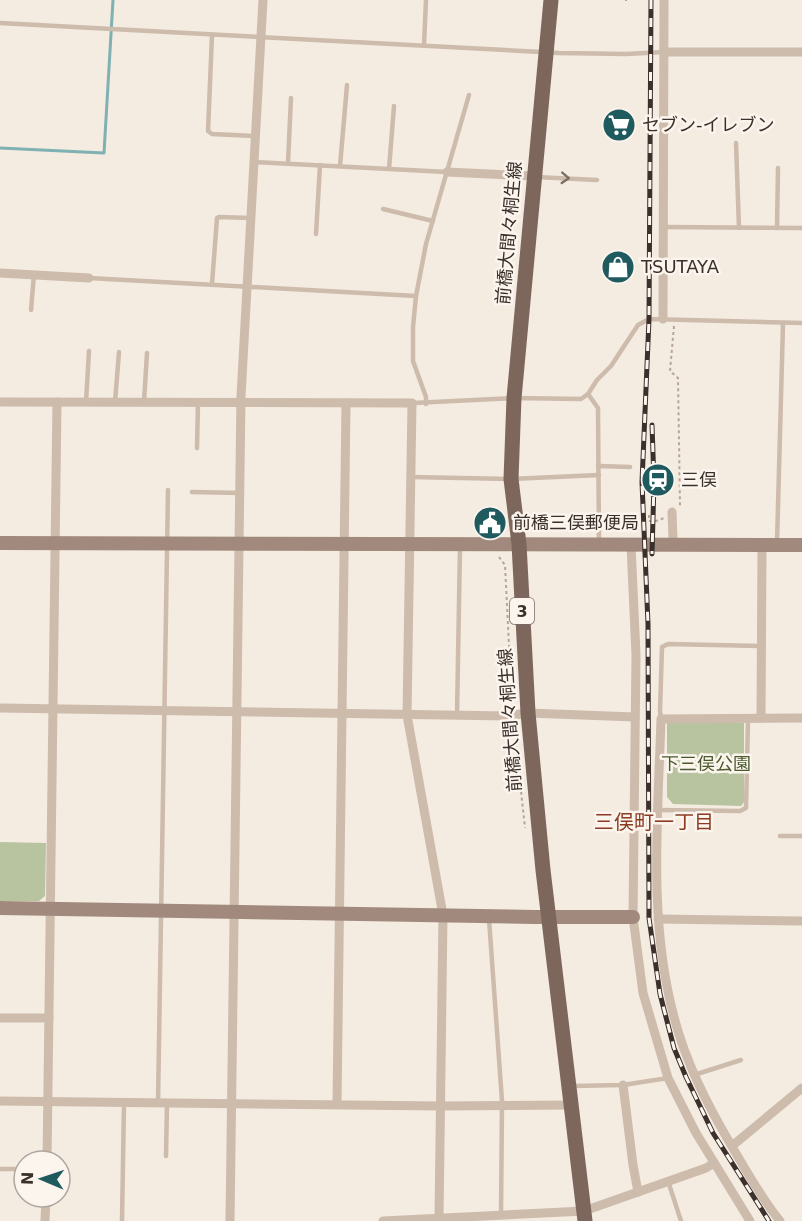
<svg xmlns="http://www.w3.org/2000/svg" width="802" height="1221" viewBox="0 0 802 1221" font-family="'DejaVu Sans','Noto Sans JP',sans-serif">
<rect width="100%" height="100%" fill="#f4ebe1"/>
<g fill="#b8c4a0">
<polygon points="670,721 744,723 744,802 741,806 673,804 667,797 667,723"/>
<polygon points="0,842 46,843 45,896 39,901 0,901"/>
</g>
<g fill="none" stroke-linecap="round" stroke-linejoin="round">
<polyline stroke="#7fb0b2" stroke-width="3" points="0,148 104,153 113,0"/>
<g stroke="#b9a596" stroke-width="2" stroke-dasharray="3 3" stroke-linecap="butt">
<polyline points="626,0 626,1"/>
<polyline points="674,326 670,371 678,378 680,506"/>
<polyline points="649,515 649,521 656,521 664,518"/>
<polyline points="499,557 505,565 512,705"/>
<polyline points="514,726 525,828"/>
</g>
<g stroke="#cdbbac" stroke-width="4.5">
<polyline points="0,23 559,53 626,54 664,52"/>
<polyline points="212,35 208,131 212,134 254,136"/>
<polyline points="424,45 426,0"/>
<polyline points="736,143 739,228"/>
<polyline points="254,162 447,172"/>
<polyline points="288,163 291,98"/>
<polyline points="340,166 347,85"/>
<polyline points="389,169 394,106"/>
<polyline points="536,177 597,180"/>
<polyline points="383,209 433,221"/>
<polyline points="664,227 802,228"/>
<polyline points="777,228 778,168"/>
<polyline points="316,234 320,165"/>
<polyline points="89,278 416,296"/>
<polyline points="212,284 217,218 219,217 251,218"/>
<polyline points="31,310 34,274"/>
<polyline points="588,394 598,408 599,544"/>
<polyline points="86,402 89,351"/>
<polyline points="115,402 119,352"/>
<polyline points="144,402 147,353"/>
<polyline points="413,403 514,398 581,399 588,394 597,380 611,366 638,325 649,319 802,323"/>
<polyline points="426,404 426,397 413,361 413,327 416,296 426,244 469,95"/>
<polyline points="197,448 198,402"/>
<polyline points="598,466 630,467"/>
<polyline points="411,477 511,479 599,475"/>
<polyline points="192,492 241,493"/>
<polyline points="777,543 783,324"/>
<polyline points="457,715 460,547"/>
<polyline points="661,719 660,711 662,647 668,644 760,646"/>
<polyline points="658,810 740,811 746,808 748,720"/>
<polyline points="780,836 802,836"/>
<polyline points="489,919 502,1101 501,1215"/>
<polyline points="694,1075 741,1060"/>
<polyline points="572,1086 623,1085 668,1078"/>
<polyline points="158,1103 168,490"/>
<polyline points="166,1156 167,1103"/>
<polyline points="0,1169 24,1169"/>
<polyline points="668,1181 681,1221"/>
<polyline points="122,1221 124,1103"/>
</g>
<g stroke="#cdbbac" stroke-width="9">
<polyline points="664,52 802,52"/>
<polyline points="447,172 534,176"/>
<polyline points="0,273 89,278"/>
<polyline points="663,319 664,0"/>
<polyline points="0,402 412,403 407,715 443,915 439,1218"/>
<polyline points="672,512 673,539"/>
<polyline points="631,545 636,655 633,917 643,993 668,1078 696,1133 750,1221"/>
<polyline points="0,708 507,716 528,713 635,717"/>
<polyline points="761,718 762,546"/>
<polyline points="658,919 802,921"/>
<polyline points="0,1018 49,1018"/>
<polyline points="623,1085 633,1165 638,1192"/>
<polyline points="0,1101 440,1106 572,1105"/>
<polyline points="337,1104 346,403"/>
<polyline points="732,1146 802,1088"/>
<polyline points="47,1161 57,402"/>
<polyline points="45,1221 46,1197"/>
<polyline points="230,1221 241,396 263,0"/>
<polyline points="383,1221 584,1211 706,1168 714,1163"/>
<path d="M780,1221C761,1198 746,1170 731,1145C707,1104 686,1063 674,1017C648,920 658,817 661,719L802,718"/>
</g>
<g stroke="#a18a7d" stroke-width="14">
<polyline points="0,543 802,545"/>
<polyline points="0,908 534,917 633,917"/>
</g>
<polyline stroke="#7d675c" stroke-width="15" points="551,0 514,398 511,479 519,544 528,713 543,870 585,1221"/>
<defs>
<g id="rail">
<polyline points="651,0 649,319 642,482 648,624 649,918 660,994 674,1048 686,1077 713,1133 769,1221"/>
<polyline points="652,425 654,482 652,554"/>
</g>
</defs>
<use href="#rail" stroke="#3b302b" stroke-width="5"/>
<use href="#rail" stroke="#fbf5ee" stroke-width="3" stroke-dasharray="9" stroke-linecap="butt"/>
</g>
<defs><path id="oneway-chevron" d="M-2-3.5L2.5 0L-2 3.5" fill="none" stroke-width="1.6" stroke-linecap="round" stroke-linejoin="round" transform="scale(1.5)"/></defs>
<use stroke="#7d6f65" href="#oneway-chevron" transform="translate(565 178) rotate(3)"/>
<defs>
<symbol id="supermarket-disc" viewBox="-11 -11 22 22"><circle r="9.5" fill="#1f5a5e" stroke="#fbf5ee"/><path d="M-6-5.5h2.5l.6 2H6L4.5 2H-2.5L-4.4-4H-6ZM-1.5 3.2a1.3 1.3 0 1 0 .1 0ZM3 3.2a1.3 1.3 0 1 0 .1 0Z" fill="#fff"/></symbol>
<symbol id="shop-disc" viewBox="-11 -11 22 22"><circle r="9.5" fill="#1f5a5e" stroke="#fbf5ee"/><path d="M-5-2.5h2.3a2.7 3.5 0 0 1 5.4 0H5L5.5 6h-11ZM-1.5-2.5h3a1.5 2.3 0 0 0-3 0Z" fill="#fff"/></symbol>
<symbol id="station-disc" viewBox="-11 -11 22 22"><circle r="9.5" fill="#1f5a5e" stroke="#fbf5ee"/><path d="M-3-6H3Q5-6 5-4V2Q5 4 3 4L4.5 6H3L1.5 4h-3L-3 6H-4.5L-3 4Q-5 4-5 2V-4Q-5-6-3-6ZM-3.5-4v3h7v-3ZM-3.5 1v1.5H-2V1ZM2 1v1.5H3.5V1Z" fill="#fff"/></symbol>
<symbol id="civic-disc" viewBox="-11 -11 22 22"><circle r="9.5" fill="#1f5a5e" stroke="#fbf5ee"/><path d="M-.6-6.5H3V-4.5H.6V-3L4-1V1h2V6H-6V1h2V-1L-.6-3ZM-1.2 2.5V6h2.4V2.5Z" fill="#fff"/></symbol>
</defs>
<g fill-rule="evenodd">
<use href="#supermarket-disc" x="600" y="106" width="38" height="38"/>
<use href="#shop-disc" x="599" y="248" width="38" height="38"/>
<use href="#station-disc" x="639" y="461" width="38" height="38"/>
<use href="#civic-disc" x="471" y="504" width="38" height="38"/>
</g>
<g text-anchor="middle" stroke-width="5" stroke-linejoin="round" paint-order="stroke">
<rect fill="#fbf5ee" stroke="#756b66" stroke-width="1.5" x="510" y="598" width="24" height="26" rx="4.5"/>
<g font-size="16" font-weight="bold" fill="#3b302b">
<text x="522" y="617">3</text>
</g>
<g font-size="18" fill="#3b302b" stroke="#fbf5ee" text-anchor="start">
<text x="642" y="131">セブン-イレブン</text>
<text x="641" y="273">TSUTAYA</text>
<text x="681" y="486">三俣</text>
<text x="513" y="529">前橋三俣郵便局</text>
</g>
<g font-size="18" fill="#3b302b" stroke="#fbf5ee">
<text transform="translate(509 233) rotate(-85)" y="6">前橋大間々桐生線</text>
<text transform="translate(510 720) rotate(-94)" y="6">前橋大間々桐生線</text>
</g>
<g font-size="18" fill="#4a5a2e" stroke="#fbf5ee">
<text x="706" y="770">下三俣公園</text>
</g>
<g font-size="20" fill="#8c3b22" stroke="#fbf5ee">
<text x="654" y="829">三俣町一丁目</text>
</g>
</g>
<g transform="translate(42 1179) rotate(272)"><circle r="28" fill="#fbf5ee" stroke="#aea6a0" stroke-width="1.5"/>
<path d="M0-4.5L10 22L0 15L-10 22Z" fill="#1f5a5e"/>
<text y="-9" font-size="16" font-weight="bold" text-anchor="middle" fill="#3b302b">N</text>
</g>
</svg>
